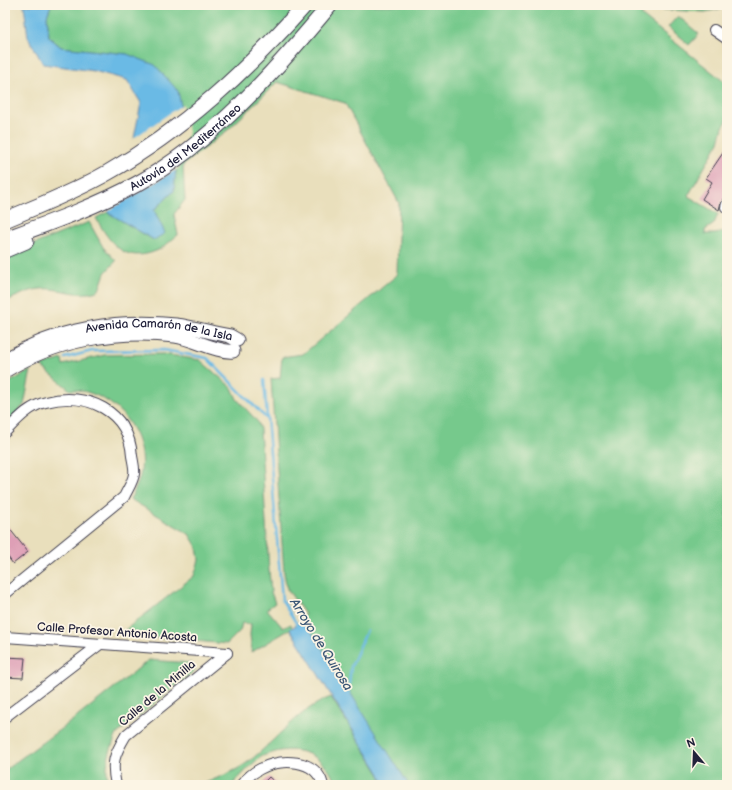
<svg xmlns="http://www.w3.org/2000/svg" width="732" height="790" viewBox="0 0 732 790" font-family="'Balsamiq Sans',sans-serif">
<rect width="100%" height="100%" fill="#fcf5e5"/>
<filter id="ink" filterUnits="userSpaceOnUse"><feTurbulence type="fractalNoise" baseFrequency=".025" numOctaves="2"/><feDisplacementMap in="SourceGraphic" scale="8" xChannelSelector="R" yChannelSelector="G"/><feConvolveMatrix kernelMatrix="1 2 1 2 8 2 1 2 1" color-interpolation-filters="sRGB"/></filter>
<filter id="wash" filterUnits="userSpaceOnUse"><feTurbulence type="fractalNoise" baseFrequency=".012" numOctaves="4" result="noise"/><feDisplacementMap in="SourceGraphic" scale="16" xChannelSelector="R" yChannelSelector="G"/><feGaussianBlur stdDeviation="0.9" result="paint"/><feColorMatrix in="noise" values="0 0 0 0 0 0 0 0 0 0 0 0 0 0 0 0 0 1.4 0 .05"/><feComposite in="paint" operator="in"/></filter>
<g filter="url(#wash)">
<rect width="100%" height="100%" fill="#e9dfbc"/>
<g fill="#76c98c" stroke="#4c7664">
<path d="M51,5H724L725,8L705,12L651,9L641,15L727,84V121L723,127L719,142L688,196L718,214L714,224L705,230V234H715L727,231V785H407L304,620L302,621L300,618L305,614L287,589L284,573L271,379L280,378L282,357L303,354L397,275L399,203L345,103L277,82L229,129L183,165L185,200L174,214L178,235C171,240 164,248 156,251C124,264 110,243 96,218L107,212L154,240V210L174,191L176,170L127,54L61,47L49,37L47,16Z"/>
<polygon points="678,16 699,34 689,45 668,27"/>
<path d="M89,222L103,247L116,261L105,273L99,290C80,299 60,287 40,289C29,290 15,297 5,302V256Z"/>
<path d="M163,354L200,360L232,388L237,399L257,421L260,429L269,570L271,592L275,603L267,609L283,628L291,624L292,628L252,652L250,635L251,624L242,623L240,631L227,644L120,634L194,576L199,560L197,547L189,534L130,499C135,490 140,481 141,470C145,440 126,410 100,397C91,393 80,389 70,390L41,366L62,359L63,365L105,355Z"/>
<polygon points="31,370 24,405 5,425 5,385"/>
<path d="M149,660L191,663L195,670L117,734C110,750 103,768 109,785H5V770L77,717Z"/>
<path d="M331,697L380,775L384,785H336C327,757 300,744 272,753C269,754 264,755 261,757C250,765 241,776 232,785H201C216,778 235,772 248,762C276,741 298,709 331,697Z"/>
</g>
<g fill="#6abae5" stroke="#466e90">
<polygon points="24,5 51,5 47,16 49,37 61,47 127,54 155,65 178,91 186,131 176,170 174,191 154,210 165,233 154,240 107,212 113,176 134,138 141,103 127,80 94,71 43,64 28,37"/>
<polygon points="304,620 407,782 407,785 384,785 380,774 290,629"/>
</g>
<polygon fill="#e9dfbc" points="183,104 188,131 179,168 105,213 111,176 131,140"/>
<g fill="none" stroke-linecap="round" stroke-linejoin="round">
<g stroke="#6abae5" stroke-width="2.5">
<polyline points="65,358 92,351 164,350 207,358 267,419"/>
<polyline points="264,380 282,600 298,626"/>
<polyline points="348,692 351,667 367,630"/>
</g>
</g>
<g id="blocks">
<g fill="#de9fb6">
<polygon points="727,147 727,197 721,202 719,210 702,199 712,182 706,178"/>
<polygon points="5,523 28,552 13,564 5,553"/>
<polygon points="5,657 25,658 23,678 5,677"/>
<polygon points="269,777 278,785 261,785"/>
</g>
</g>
</g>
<g filter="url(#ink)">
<use href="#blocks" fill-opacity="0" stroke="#403e4e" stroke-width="1"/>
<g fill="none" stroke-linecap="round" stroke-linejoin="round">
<defs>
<g id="minor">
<polyline points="714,30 727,39"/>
<polyline points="726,207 727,204"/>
<path d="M5,432C17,420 29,406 46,402C87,391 129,411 132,456C133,462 135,469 134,474C133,482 127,490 124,497L5,594"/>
<polyline points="5,637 227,653"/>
<polyline points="5,717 99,645"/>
<path d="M116,785C111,762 114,755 126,735L227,653"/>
<path d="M241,785C246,779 252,773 260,769C281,758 316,758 323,785"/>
</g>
<g id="major">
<path id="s1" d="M5,360C54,329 118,319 176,325C194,327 212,333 230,336L237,340"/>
<path d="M5,371C54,340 117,329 175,336C192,338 218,353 233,351"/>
</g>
<g id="highway">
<path d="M5,220C40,205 74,192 107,173C183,130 247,70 305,5"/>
<path id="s2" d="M5,239C49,223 95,207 137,184C213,142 275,71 330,5"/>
<polyline points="5,250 26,241"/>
</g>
</defs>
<use href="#minor" stroke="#403e4e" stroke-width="12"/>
<use href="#major" stroke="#403e4e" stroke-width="15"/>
<use href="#highway" stroke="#403e4e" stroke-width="17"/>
<use href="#minor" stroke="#fff" stroke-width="10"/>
<use href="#major" stroke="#fff" stroke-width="13"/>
<use href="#highway" stroke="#fff" stroke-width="15"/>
</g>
</g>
<g text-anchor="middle" stroke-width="3.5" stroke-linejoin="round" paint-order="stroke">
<g font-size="12" fill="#22223b" stroke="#fcf5e5">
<text dy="4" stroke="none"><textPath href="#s2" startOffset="204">Autovía del Mediterráneo</textPath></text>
<text dy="4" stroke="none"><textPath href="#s1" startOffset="161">Avenida Camarón de la Isla</textPath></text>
<text transform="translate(117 632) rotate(4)" y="4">Calle Profesor Antonio Acosta</text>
<text transform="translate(157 693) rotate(-40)" y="4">Calle de la Minilla</text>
</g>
<g font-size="13" font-style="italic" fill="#3b5776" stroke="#fcf5e5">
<text transform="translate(322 644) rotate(58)" y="5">Arroyo de Quirosa</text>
</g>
</g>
<rect width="732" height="790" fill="none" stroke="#fcf5e5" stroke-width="20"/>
<g transform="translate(694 752) rotate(341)" stroke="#fcf5e5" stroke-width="3" paint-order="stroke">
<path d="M0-3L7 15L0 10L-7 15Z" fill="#22223b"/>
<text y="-6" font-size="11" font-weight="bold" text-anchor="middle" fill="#22223b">N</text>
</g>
</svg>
